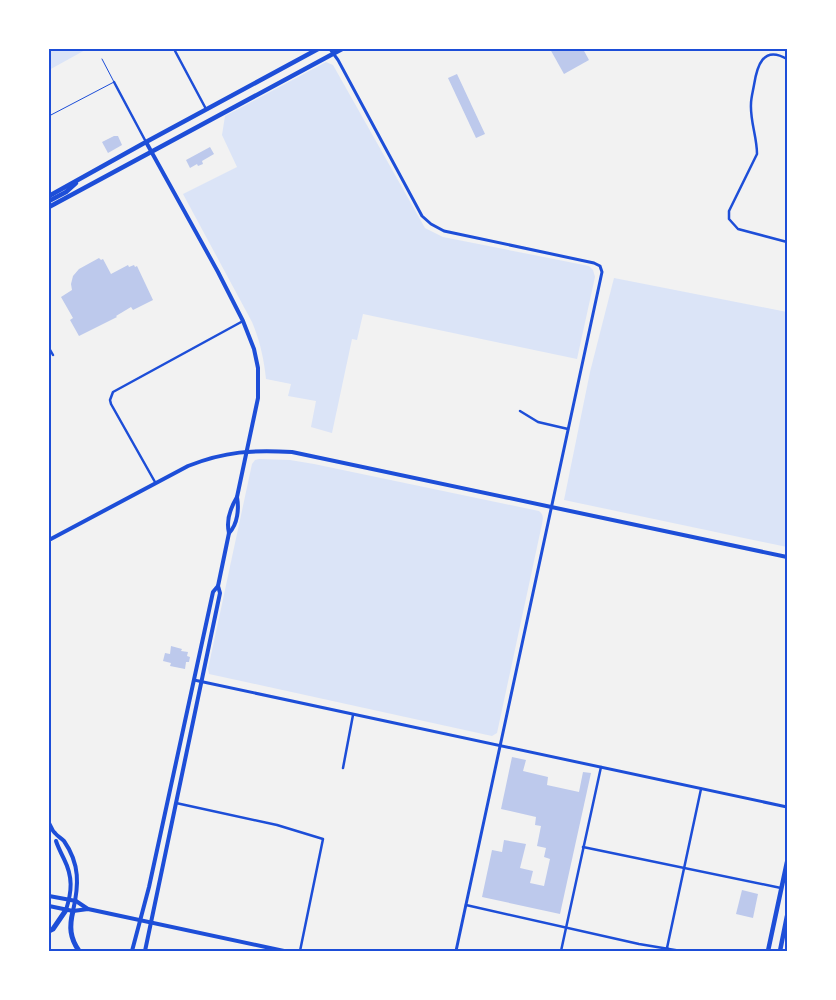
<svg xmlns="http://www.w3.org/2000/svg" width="836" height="1000" viewBox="0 0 836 1000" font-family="'Source Sans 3',sans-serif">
<rect width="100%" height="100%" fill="#f2f2f2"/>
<g fill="#dbe4f7">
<polygon points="49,49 87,49 49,70"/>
<path d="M326,62L333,65L425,228L443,237L589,266L593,270L595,277L577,359L363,314L357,340L352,339L332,433L311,427L316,401L288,396L291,384L266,379C264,359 260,341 252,322L183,194L237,167L222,135L225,116Z"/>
<polygon points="614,278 787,312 787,547 564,500 590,372"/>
<path d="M259,459L290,460L314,464L539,511C544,515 543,518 542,524L497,733L492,736L209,674L208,669L252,464L255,460Z"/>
</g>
<g fill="#bdc9ec">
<polygon points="550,49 583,49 589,60 564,74"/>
<polygon points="457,74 485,134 476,138 448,78"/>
<polygon points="114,136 118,136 122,145 108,153 102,142"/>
<polygon points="210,147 214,154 202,161 203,164 198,166 197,164 190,168 186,160"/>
<polygon points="99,258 101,260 103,259 111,274 128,265 129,267 134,265 135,267 137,266 153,300 133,310 131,307 116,316 117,317 79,336 70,320 73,318 61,297 72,290 71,284 73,276 79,269"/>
<polygon points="171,646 182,649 181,651 188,652 187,656 190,657 189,662 186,662 185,669 170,666 171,663 163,661 165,653 170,654"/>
<polygon points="512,757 526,760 523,771 548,777 547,785 579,792 583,772 591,773 560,914 482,897 492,850 502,852 504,840 526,844 520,868 533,871 530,883 544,886 550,859 544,857 546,848 537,846 541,826 535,825 536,817 501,809"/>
<polygon points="742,890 758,894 753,918 736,914"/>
</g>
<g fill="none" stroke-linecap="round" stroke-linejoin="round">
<polyline stroke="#1d4ed8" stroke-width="1" points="49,116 114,82 102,59"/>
<g stroke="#1d4ed8" stroke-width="2.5">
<polyline points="174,49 206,109"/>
<path d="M787,59C763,45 757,66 754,85C753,91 751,98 751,104C750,121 757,137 757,154L729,211V219L738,229L787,242"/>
<polyline points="114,82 146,142"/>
<polyline points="49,348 53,355"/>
<polyline points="520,411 538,422 568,429"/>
<polyline points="155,482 111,404 110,400 113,392 243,321"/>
<polyline points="343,768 353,715"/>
<polyline points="176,803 277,825 323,839 300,951"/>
<polyline points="583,847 781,888"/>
<polyline points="466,905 639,944 681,951"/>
<polyline points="667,948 701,789"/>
<polyline points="561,951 601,767"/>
</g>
<g stroke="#1d4ed8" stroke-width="3">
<polyline points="330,49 338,60 422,216 431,224 444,231 594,263 600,266 602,272 456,951"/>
<polyline points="194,680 787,807"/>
<polyline points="666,951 667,948"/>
</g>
<g stroke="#1d4ed8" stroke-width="4">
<path d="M146,142L218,272L243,321L254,349L258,368V398L237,497C239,508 238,524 229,533"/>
<path d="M49,540L188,466C226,451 252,450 292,452L787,557"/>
<path d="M49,823C51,826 52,831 55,833C57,836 61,838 64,841C80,864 79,885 73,911"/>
<path d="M56,841C58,847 61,853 64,859C73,877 72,891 66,910"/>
<polyline points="49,896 76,901 88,909"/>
<polyline points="49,906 73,911 88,909 284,951"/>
<path d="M132,951L149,887L213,592L218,586L229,533C226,521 231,507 237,497"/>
<polyline points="145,951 220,593 218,586"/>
</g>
<g stroke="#1d4ed8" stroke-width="4.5">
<polyline points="49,196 146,142 318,49"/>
<polyline points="49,201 66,192 76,183"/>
<polyline points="49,207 342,49"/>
<polyline points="768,951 787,862"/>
<polyline points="780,951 787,916"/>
</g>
<g stroke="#1d4ed8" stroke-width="5">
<path d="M73,911C69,927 70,938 79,951"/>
<polyline points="49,931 53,929 66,910"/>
</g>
</g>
<rect width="836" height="1000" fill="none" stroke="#ffffff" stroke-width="100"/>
<rect x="50" y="50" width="736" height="900" fill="none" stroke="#1d4ed8" stroke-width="2"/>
</svg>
